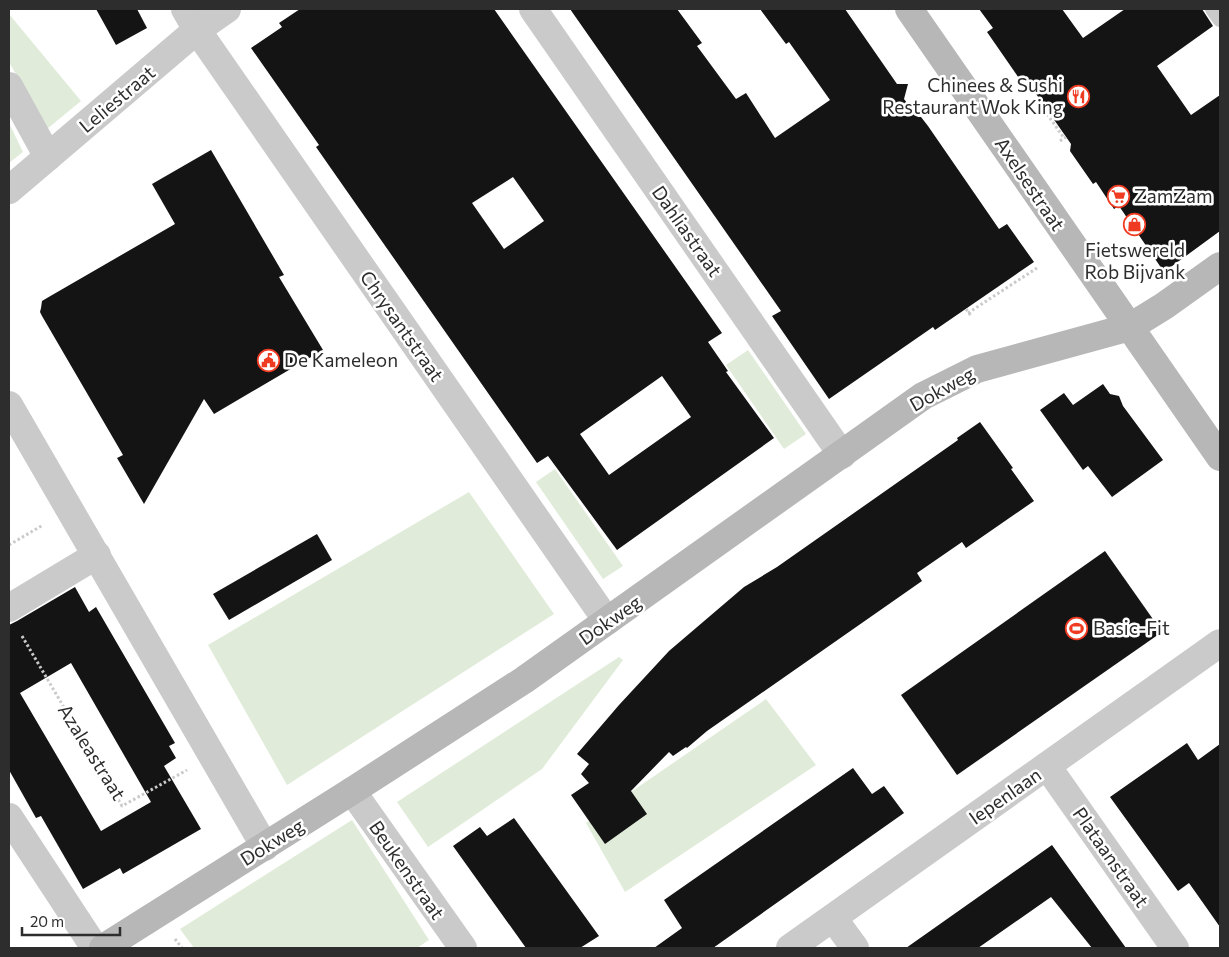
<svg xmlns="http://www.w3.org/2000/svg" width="1229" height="957" viewBox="0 0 1229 957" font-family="Commissioner,sans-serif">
<rect width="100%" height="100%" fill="#fff"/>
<g fill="#e0ecd9">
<polygon points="9,14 81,101 47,129 9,62"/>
<polygon points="9,123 23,152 9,163"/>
<polygon points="748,350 806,434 784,449 726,365"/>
<polygon points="555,469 623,566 603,579 536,482"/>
<polygon points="469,492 554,614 287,785 208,645"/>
<polygon points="619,657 623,660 542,769 428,847 397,802"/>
<polygon points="766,699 816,765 625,892 586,823"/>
<polygon points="352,820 429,940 417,948 194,948 180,929"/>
</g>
<g fill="#141414" fill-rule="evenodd">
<polygon points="96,9 137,9 147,28 116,45"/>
<path d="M300,9H494L722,333L708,342L728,371L726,372L774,438L617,550L548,456L537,463L316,147L319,145L251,48L282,27L279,23ZM513,177L544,221L504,249L472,203ZM662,376L691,417L609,475L580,434Z"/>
<polygon points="570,9 677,9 702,43 697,46 736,99 746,93 775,138 830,100 789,42 786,44 760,9 845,9 897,84 908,84 904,99 918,117 921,117 928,126 999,229 1007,224 1034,262 935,330 933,327 829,399 772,316 781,311"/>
<polygon points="979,9 1062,9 1083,38 1125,9 1202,9 1213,26 1157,66 1191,115 1220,95 1220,231 1164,272 1119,206 1114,209 1096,182 1093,184 1070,151 1071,144 1027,81 1023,84 987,32 993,28"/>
<polygon points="211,150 284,275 279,277 323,350 214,414 204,399 144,504 117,458 123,455 42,316 40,312 41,308 42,301 47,298 175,224 152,184"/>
<polygon points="1103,384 1110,394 1119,396 1123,406 1163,460 1112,497 1088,466 1083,470 1040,410 1064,393 1073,405"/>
<polygon points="980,422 1013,468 1011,469 1034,501 966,548 962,542 917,573 922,581 707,731 687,748 686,747 673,756 669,752 631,791 647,814 605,844 571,795 589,783 581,774 589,764 577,754 619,705 669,651 744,587 777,567 958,440 957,438"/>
<polygon points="317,534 332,560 229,620 213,594"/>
<polygon points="1105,551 1162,632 957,775 901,695"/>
<path d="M75,587L89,612L96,607L175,743L169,746L176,758L164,766L201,829L123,874L120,868L83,889L41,816L36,818L9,770V625L17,621ZM71,663L151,802L101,831L20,693Z"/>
<polygon points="1187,743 1198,760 1220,744 1220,927 1189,883 1178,891 1110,797"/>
<polygon points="853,768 872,794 884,786 904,813 713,948 654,948 682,928 664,900"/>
<polygon points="514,818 599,936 580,948 526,948 453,846 480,827 487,836"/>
<polygon points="1052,845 1126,948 1092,948 1051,897 978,948 906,948"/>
</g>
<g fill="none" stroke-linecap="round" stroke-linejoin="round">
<g stroke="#cacaca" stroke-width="3" stroke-dasharray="2.5 2.5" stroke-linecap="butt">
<polyline points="1047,114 1064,138"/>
<polyline points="1060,141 1066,137"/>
<polyline points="966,309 972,317"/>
<polyline points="968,313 1037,268"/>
<polyline points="9,545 43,525"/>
<polyline points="22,636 122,806 187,770"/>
<polyline points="175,939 182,948"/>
</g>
<polyline stroke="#cacaca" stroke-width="16" points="1213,9 1220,19"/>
<g stroke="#cacaca" stroke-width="28">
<polyline points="185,9 197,30 607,621"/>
<polyline points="533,9 842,455"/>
<polyline points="9,86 48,157"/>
<polyline points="9,190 197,30 227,9"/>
<polyline points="9,405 265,847"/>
<polyline points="9,608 97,555"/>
<polyline points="1047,766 1175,948"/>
<polyline points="352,791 463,948"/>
<polyline points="9,817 95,948"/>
<polyline points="833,918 855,948"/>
<polyline points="790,948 1220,643"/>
</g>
<g stroke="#b7b7b7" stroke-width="28">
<polyline points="909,9 1220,457"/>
<polyline points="103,948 352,791 524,680 923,396 977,369 1130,327 1164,306 1220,266"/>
</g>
</g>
<defs>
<symbol id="restaurant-ring" viewBox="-11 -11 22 22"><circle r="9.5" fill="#fff" stroke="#f03b23" stroke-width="1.5"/><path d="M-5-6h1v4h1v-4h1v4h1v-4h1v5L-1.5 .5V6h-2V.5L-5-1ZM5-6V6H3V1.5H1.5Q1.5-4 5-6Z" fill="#f03b23"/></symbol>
<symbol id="supermarket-ring" viewBox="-11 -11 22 22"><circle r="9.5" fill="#fff" stroke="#f03b23" stroke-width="1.5"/><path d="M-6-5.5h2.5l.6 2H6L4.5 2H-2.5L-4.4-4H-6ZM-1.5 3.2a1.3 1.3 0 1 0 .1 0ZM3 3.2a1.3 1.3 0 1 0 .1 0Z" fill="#f03b23"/></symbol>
<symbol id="shop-ring" viewBox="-11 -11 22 22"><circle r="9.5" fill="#fff" stroke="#f03b23" stroke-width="1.5"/><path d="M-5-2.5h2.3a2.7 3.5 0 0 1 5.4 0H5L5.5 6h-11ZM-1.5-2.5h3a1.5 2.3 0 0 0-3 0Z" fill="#f03b23"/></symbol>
<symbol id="civic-ring" viewBox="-11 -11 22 22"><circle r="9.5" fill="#fff" stroke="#f03b23" stroke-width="1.5"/><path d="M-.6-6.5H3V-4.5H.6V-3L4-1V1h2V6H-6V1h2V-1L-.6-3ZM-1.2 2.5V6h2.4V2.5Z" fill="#f03b23"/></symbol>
<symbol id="stadium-ring" viewBox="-11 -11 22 22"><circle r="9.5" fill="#fff" stroke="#f03b23" stroke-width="1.5"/><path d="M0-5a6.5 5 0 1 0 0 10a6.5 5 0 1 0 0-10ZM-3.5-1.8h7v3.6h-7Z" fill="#f03b23"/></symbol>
</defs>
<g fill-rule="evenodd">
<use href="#restaurant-ring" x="1066" y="84" width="25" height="25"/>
<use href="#supermarket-ring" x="1106" y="184" width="25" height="25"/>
<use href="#shop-ring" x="1122" y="212" width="25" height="25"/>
<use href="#civic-ring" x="256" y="348" width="25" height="25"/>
<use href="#stadium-ring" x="1064" y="616" width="25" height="25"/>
</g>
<g text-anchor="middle" stroke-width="5" stroke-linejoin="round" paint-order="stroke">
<g font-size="19" fill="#2d2d2d" stroke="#fff" text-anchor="start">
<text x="1063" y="92" text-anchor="end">Chinees &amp; Sushi<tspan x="1063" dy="22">Restaurant Wok King</tspan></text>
<text x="1134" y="203">ZamZam</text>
<text x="1135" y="257" text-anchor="middle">Fietswereld<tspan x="1135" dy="22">Rob Bijvank</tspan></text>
<text x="284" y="367">De Kameleon</text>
<text x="1093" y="635">Basic-Fit</text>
</g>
<g font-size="19" fill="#2d2d2d" stroke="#fff">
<text transform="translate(117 99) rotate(-40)" y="7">Leliestraat</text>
<text transform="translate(1030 184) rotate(56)" y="7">Axelsestraat</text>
<text transform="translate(687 231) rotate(55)" y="7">Dahliastraat</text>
<text transform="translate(402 326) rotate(55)" y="7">Chrysantstraat</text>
<text transform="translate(942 389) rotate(-29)" y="7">Dokweg</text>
<text transform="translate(610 620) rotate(-35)" y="7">Dokweg</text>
<text transform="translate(92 752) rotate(58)" y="7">Azaleastraat</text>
<text transform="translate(1005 796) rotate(-35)" y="7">Iepenlaan</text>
<text transform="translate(272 842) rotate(-32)" y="7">Dokweg</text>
<text transform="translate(1111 857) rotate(55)" y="7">Plataanstraat</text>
<text transform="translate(407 870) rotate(55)" y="7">Beukenstraat</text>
</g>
</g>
<rect width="1229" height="957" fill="none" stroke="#2d2d2d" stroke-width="20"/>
<path d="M22 927v8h98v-8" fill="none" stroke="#2d2d2d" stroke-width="2.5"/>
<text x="30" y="927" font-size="15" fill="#2d2d2d" stroke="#ffffff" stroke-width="4" paint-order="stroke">20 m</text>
</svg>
